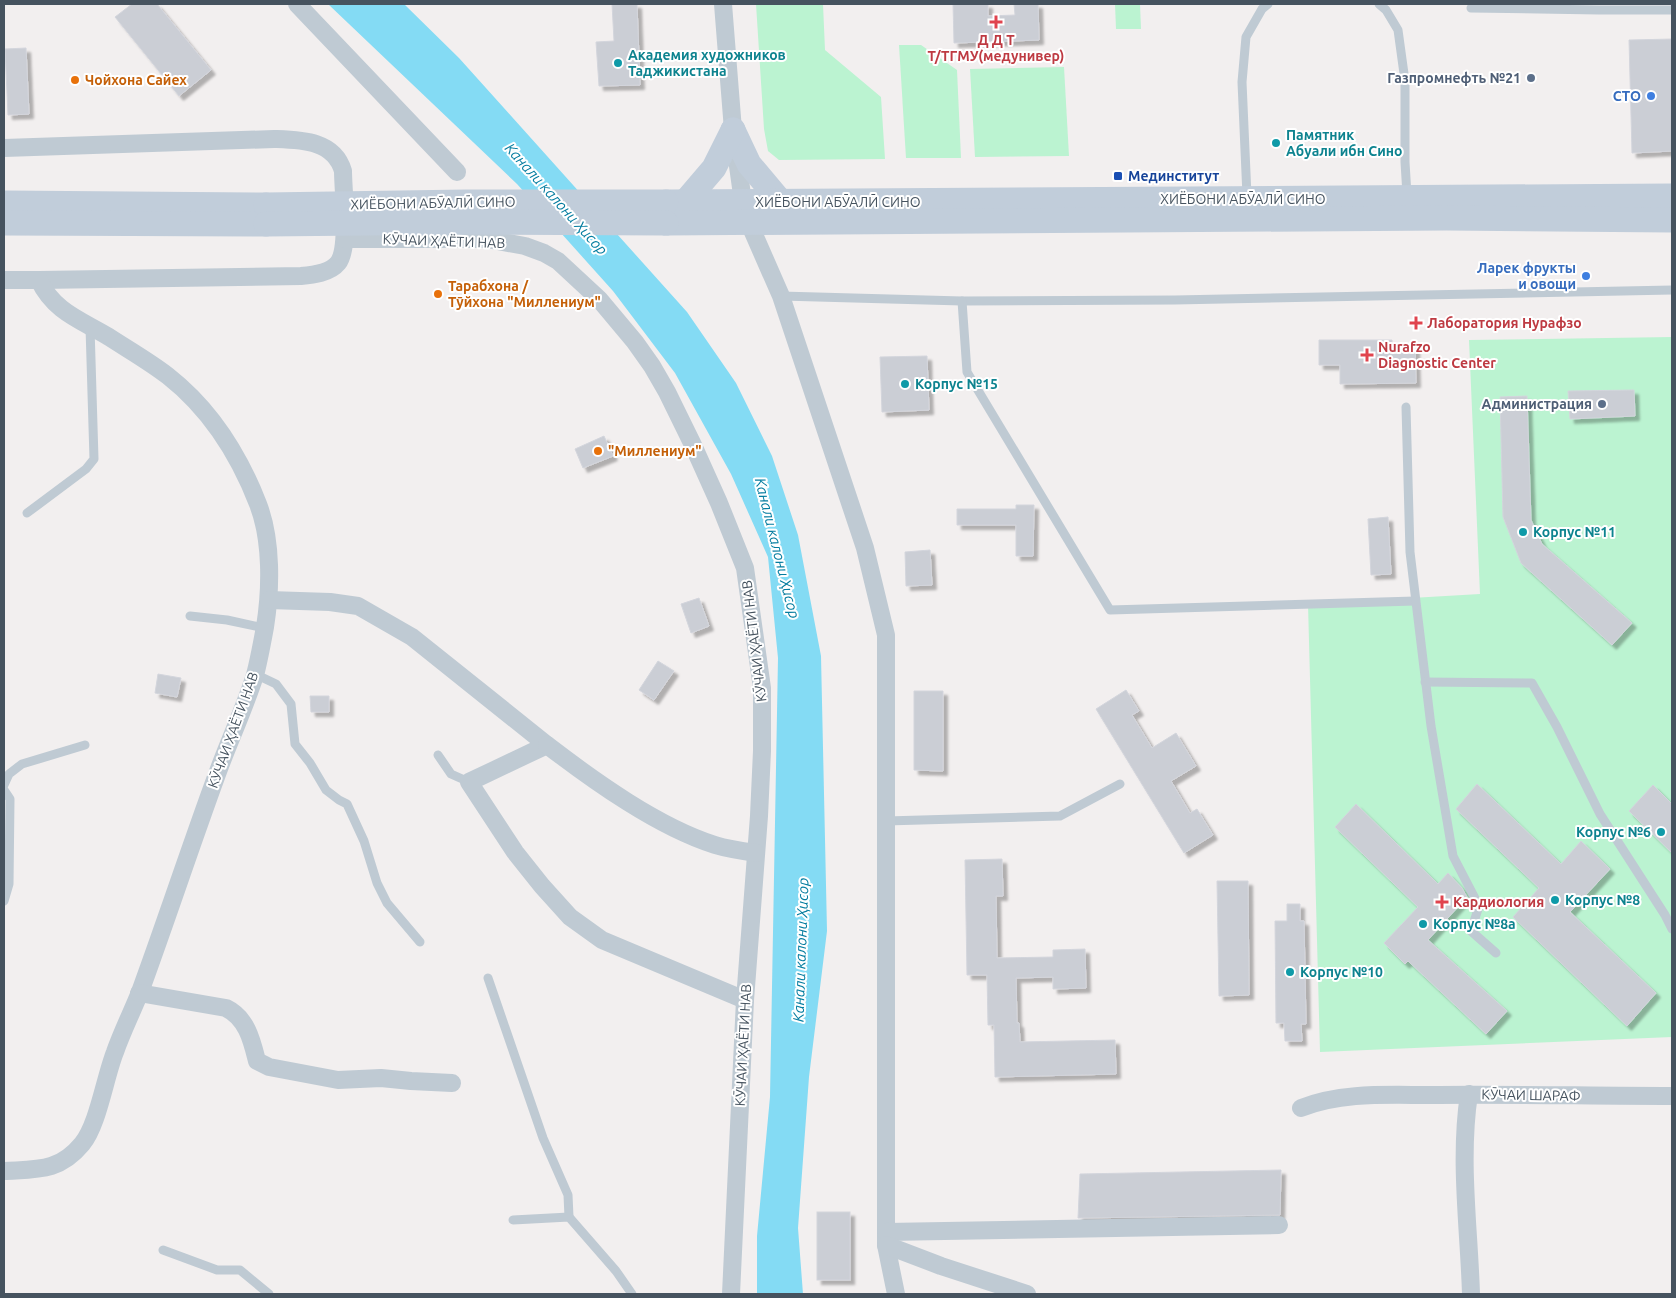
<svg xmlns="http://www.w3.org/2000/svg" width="1676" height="1298" viewBox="0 0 1676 1298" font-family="Ubuntu,sans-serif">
<defs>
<filter id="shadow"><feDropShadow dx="4.5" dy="4.5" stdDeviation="1" flood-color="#0004"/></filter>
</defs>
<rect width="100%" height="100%" fill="#f2efef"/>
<g fill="#bbf3d1">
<polygon points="756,4 823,4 825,50 881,97 885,159 779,160 768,151 764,129"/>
<polygon points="1115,4 1140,4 1141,29 1116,29"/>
<polygon points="899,45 921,45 957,70 961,158 906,158"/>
<polygon points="1064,67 1069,156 975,157 970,69"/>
<polygon points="1672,337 1672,1037 1320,1052 1308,604 1480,594 1469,340"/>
</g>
<polygon fill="#84dbf4" points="328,4 404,4 459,58 687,312 736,383 772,456 798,535 821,656 827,931 809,1077 798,1228 803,1294 757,1294 757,1236 770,1097 778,658 768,557 731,474 675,373 613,291 517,184"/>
<g fill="#cbced5" stroke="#d3d5dc" filter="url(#shadow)">
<polygon points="132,4 157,4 211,70 179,96 115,17"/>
<polygon points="612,4 637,4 640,85 599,86 596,42 614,41"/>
<polygon points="953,4 988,4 988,16 1015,15 1014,4 1038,4 1039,40 954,43"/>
<polygon points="1672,39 1672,151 1632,153 1629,40"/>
<polygon points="26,48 29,114 8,115 5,49"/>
<polygon points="1319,340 1392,340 1392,344 1415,344 1416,383 1340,384 1340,365 1319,365"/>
<polygon points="927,356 929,410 882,412 880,357"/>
<polygon points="1634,390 1635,416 1570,419 1568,391"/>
<polygon points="1527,396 1531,520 1542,544 1632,623 1612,645 1521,563 1503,517 1500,397"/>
<polygon points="604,436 613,456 583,468 575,449"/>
<polygon points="1016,505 1034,505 1033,556 1016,556 1016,525 957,525 957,509 1016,509"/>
<polygon points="1388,517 1391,574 1371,575 1368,519"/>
<polygon points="930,550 932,585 906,586 905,552"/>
<polygon points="699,598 709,626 691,633 681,604"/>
<polygon points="658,661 674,671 654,700 639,690"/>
<polygon points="158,674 181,678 177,697 155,693"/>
<polygon points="1126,690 1139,711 1132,715 1152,748 1176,733 1196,766 1171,781 1190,813 1197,809 1213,835 1184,853 1096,709"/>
<polygon points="914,691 943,691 943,771 914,770"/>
<polygon points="310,696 329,696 329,712 311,712"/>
<polygon points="1477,784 1561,864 1581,841 1610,869 1570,912 1656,993 1627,1026 1513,917 1539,888 1456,809"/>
<polygon points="1653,785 1672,804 1672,853 1629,811"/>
<polygon points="1356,804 1438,884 1448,873 1462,888 1467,897 1428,940 1507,1011 1486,1034 1408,961 1405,964 1384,943 1418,907 1335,827"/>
<polygon points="1002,859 1003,896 996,896 997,958 1053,957 1053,950 1085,949 1086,988 1053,989 1053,977 1016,978 1017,1023 1019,1023 1020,1042 1115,1040 1116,1074 995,1077 994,1025 988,1025 987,975 967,975 965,860"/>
<polygon points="1217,881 1248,881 1249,995 1219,996"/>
<polygon points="1287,904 1300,904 1300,921 1304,921 1306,1024 1301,1024 1302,1041 1285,1041 1284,1023 1276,1023 1275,921 1287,921"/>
<polygon points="1281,1170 1280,1215 1078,1218 1080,1174"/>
<rect x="817" y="1212" width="33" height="68"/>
</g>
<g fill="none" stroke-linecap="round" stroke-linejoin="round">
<g stroke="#bfcad3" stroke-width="9">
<polyline points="1379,4 1386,10 1398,30 1405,81 1405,162 1407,195"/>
<polyline points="1471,8 1599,10 1672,10"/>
<polyline points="1247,196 1242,82 1246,37 1262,9 1268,4"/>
<polyline points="781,296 962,301 1175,300 1672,290"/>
<polyline points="962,301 967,372 1110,610 1415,601"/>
<polyline points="1406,407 1410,552 1431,726 1453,856 1479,906 1471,931 1496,953"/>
<polyline points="27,513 86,469 94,459 90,327"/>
<polyline points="190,616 227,620 264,628"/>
<polyline points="255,674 276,684 291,704 295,744 310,763 326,790 339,800 347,804 364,841 377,883 387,903 420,942"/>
<polyline points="1425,682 1532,683 1557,727 1600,814 1665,915 1672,929"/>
<polyline points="438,755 451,774 469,782"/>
<polyline points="4,785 9,774 22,764 85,745"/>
<polyline points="4,790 10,799 9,884 4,901"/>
<polyline points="886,821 1060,816 1120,784"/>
<polyline points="488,978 543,1138 568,1195 569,1217"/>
<polyline points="513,1220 569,1217 616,1271 632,1294"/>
<polyline points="163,1250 217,1270 240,1270 269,1294"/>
</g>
<g stroke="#bfcad3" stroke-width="18">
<polyline points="297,4 457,172"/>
<polyline points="723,4 733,130 743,202 749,223 781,296 865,548 886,635 886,1245 896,1294"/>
<path d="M4,148L274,139C301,140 334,140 343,171C343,191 350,248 338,263C330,273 313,275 301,276L39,280"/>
<polyline points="345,239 487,239 525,246 544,253 558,261 599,299 635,342 652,366 667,392 692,443 719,503 745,568 762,688 762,751 759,816 745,1000 731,1294"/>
<path d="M4,280H39C54,312 81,320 109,337C129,350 150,362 168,376C210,409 239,455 258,504C272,540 271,589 265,627C262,643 259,660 255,675C244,710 228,743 216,777C190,848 166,921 140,992C132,1012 122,1032 115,1052C105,1077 98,1125 82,1144C59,1172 37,1169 4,1171"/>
<polyline points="269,600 330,602 358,606 412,637 547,745 469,782 515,852 542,886 570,917 602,940 745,1000"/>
<path d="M547,745C594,781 658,827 715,845C728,849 742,851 756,853"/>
<path d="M139,993L226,1008C247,1018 252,1041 257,1061L269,1067L338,1080L381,1078L411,1081L452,1083"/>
<path d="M1469,1094C1459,1160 1469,1228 1471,1294"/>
<path d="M1301,1108C1341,1092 1387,1095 1429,1095C1510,1094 1591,1096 1672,1096"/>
<polyline points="886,1232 1279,1225"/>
<polyline points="886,1245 941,1266 1027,1294"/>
</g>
<g stroke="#c1cdda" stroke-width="25">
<polyline points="733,130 749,164 781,202"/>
<polyline points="666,202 1672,196"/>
<polyline points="685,202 714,168 733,130"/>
<polyline points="4,203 266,205"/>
<polyline points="4,223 266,224"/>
<polyline points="666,223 1446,218 1672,220"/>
</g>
<g stroke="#c1cdda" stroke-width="25">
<polyline points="266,205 466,202 666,202"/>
<polyline points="266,224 467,222 666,223"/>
</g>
</g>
<g fill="#e0444e" stroke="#fff" stroke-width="2">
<path d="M993.5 14.5h5v5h5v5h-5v5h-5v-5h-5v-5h5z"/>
<path d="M1413.5 315.5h5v5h5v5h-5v5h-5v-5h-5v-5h5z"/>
<path d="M1364.5 347.5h5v5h5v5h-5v5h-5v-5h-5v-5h5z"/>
<path d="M1439.5 894.5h5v5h5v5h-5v5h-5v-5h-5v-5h5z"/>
</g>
<g fill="#0f9aa8" stroke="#fff" stroke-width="2">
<circle cx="618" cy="63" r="5"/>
<circle cx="1276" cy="143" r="5"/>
<circle cx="905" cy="384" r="5"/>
<circle cx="1523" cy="532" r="5"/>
<circle cx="1661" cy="832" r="5"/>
<circle cx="1555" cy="900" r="5"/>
<circle cx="1423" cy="924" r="5"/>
<circle cx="1290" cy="972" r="5"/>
</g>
<g fill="#5c6f8a" stroke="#fff" stroke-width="2">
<circle cx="1531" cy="78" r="5"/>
<circle cx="1602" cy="404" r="5"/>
</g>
<g fill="#e8710a" stroke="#fff" stroke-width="2">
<circle cx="75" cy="80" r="5"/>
<circle cx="438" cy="294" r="5"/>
<circle cx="598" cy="451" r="5"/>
</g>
<g fill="#3f7fe0" stroke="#fff" stroke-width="2">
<circle cx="1651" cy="96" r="5"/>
<circle cx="1586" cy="276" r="5"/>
</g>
<rect fill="#1a4fb4" stroke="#fff" stroke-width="2" x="1113" y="171" width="10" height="10" rx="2.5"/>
<g text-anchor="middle" stroke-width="4" stroke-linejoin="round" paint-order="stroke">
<g font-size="14" font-weight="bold" fill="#be3a42" stroke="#fff" text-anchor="start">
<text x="996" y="45" text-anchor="middle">Д Д Т<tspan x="996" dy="16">Т/ТГМУ(медунивер)</tspan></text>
<text x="1427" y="328">Лаборатория Нурафзо</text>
<text x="1378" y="352">Nurafzo<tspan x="1378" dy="16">Diagnostic Center</tspan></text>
<text x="1453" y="907">Кардиология</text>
</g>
<g font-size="14" font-weight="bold" fill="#0d838f" stroke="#fff" text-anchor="start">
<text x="628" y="60">Академия художников<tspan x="628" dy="16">Таджикистана</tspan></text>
<text x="1286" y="140">Памятник<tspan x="1286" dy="16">Абуали ибн Сино</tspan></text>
<text x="915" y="389">Корпус №15</text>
<text x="1533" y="537">Корпус №11</text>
<text x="1651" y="837" text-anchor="end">Корпус №6</text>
<text x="1565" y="905">Корпус №8</text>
<text x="1433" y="929">Корпус №8а</text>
<text x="1300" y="977">Корпус №10</text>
</g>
<g font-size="14" font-weight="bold" fill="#4e5e75" stroke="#fff" text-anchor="end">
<text x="1521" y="83">Газпромнефть №21</text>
<text x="1592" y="409">Администрация</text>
</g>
<g font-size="14" font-weight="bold" fill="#c56008" stroke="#fff" text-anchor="start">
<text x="85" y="85">Чойхона Сайех</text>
<text x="448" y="291">Тарабхона /<tspan x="448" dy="16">Тӯйхона "Миллениум"</tspan></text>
<text x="608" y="456">"Миллениум"</text>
</g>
<g font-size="14" font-weight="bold" fill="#366cbe" stroke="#fff" text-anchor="end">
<text x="1641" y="101">СТО</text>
<text x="1576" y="273">Ларек фрукты<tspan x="1576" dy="16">и овощи</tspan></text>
</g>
<g font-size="14" font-weight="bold" fill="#164399" stroke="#fff" text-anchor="start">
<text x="1128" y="181">Мединститут</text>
</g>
<g font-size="14" fill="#46535f" stroke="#fff">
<text x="1243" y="204">ХИЁБОНИ АБӮАЛӢ СИНО</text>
<text x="838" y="207">ХИЁБОНИ АБӮАЛӢ СИНО</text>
<text transform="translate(433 203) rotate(-1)" y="5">ХИЁБОНИ АБӮАЛӢ СИНО</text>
<text transform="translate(444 241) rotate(2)" y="5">КӮЧАИ ҲАЁТИ НАВ</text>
<text transform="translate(754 641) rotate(-97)" y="5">КӮЧАИ ҲАЁТИ НАВ</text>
<text transform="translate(233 730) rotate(-70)" y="5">КӮЧАИ ҲАЁТИ НАВ</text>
<text transform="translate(743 1045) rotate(-87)" y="5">КӮЧАИ ҲАЁТИ НАВ</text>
<text transform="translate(1531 1095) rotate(1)" y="5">КӮЧАИ ШАРАФ</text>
</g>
<g font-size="15" font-style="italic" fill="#037c9f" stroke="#fff">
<text transform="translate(556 199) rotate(48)" y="5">Канали калони Ҳисор</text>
<text transform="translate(777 548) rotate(76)" y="5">Канали калони Ҳисор</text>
<text transform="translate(801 950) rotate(-88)" y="5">Канали калони Ҳисор</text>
</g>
</g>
<rect width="1676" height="1298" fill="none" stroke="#46535f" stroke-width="10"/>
</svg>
